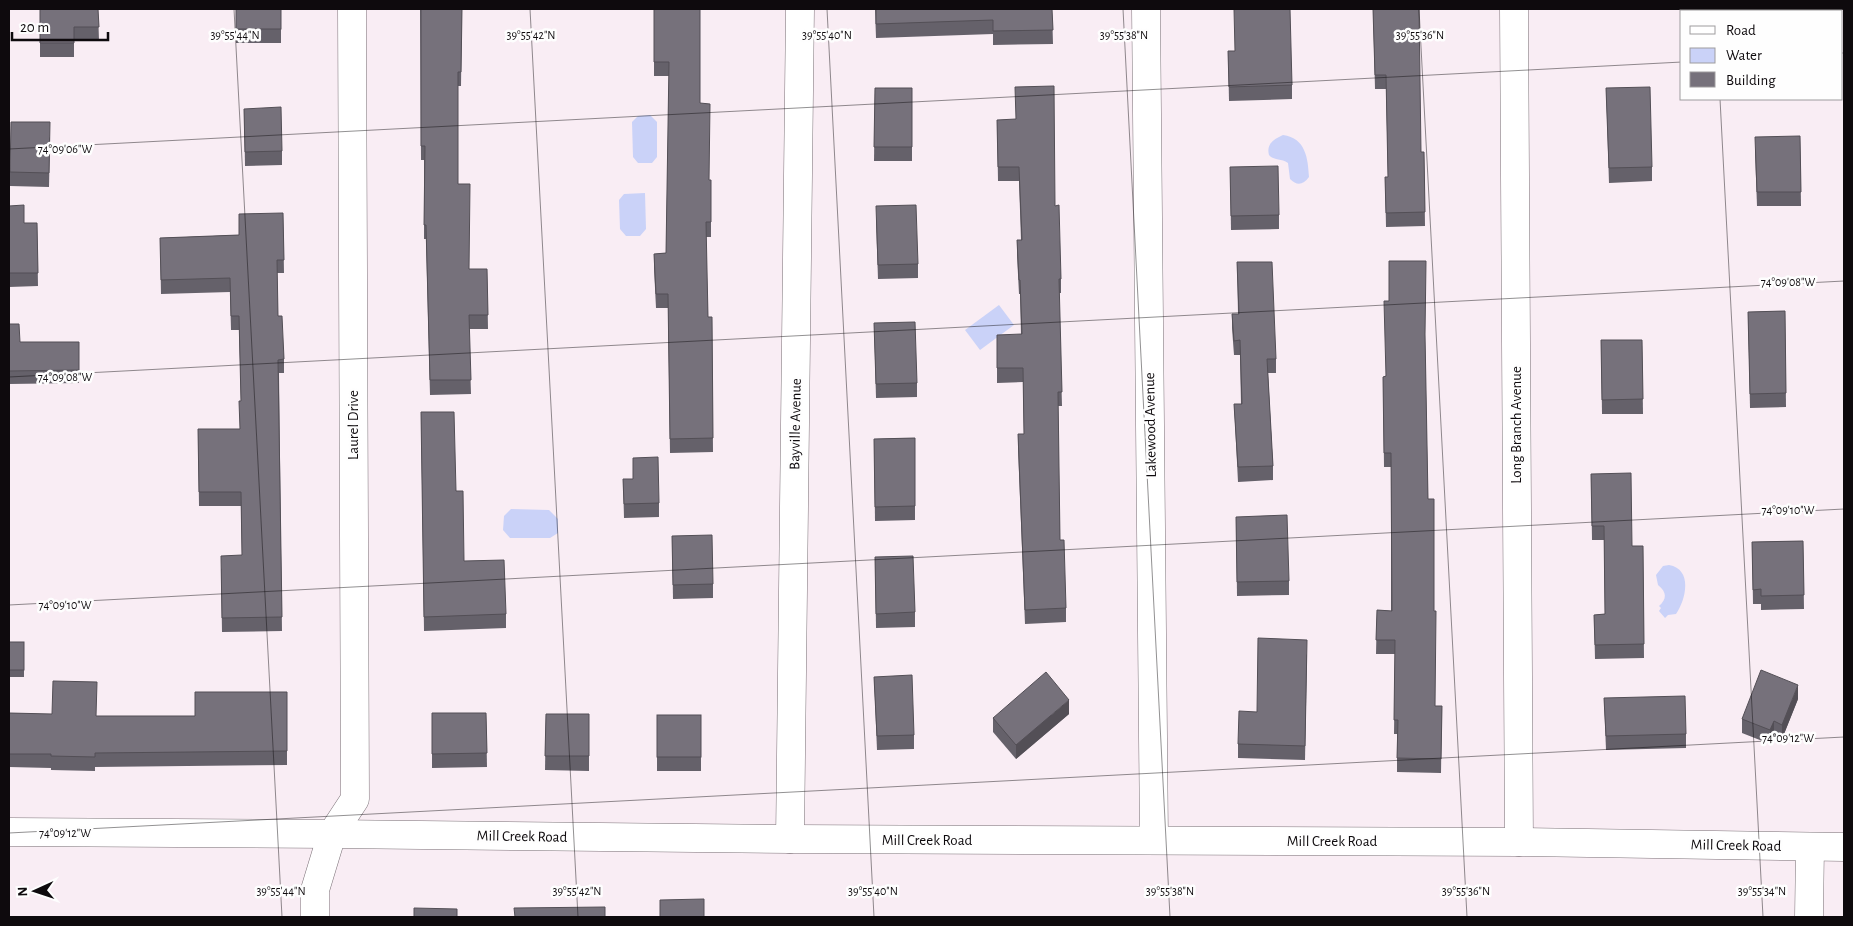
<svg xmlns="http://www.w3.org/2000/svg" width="1853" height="926" viewBox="0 0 1853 926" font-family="'Alegreya Sans',sans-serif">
<rect width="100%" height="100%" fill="#f9edf4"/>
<g fill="#cad2f8">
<polygon points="650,115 657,122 657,157 652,163 638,163 633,157 632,122 638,116"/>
<path d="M1283,135C1306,138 1308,159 1309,177C1303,185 1297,186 1290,179L1288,163C1281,158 1274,161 1269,155C1266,144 1274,139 1283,135Z"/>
<polygon points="645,193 646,229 640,236 626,236 620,229 619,200 624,194"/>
<polygon points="999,305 1014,325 980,350 965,330"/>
<polygon points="511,509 549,510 558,519 558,533 550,538 510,538 503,530 504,516"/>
<path d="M1669,565C1693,569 1686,600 1676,614L1668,615L1665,618L1659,611L1661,608L1659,606C1667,599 1667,592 1658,585L1656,575L1663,566Z"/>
</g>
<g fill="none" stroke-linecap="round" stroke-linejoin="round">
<defs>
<g id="minor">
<polyline points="1146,9 1154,840"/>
<polyline points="1514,9 1519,842"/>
<polyline points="790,839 800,9"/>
<polyline points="315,917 315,890 332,834 355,799 352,9"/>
<polyline points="1809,917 1810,847"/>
</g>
<polyline id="tertiary" points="9,832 332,834 790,839 1519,842 1844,847"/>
</defs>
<use href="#minor" stroke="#7b7177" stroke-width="29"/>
<use href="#tertiary" stroke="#7b7177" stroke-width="29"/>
<use href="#minor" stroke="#fff" stroke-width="28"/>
<use href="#tertiary" stroke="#fff" stroke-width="28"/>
</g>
<g fill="#65616a">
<polygon points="40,9 98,9 99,41 74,41 74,57 40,57"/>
<rect x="236" y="9" width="45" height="34"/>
<polygon points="420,9 462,9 461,86 458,86 458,184 469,269 487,269 488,329 469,329 471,394 430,395 426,239 424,239 424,160 421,160"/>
<polygon points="654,9 700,103 709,180 711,180 711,237 706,237 708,317 712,317 713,452 670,453 668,308 656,308 654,268 654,254 666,253 669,76 654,76"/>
<polygon points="875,9 1052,9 1053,44 993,45 993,34 876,38"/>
<polygon points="1373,9 1421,152 1424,152 1425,226 1386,227 1385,177 1388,177 1386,89 1375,89"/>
<polygon points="1228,51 1292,85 1292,99 1229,101"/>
<polygon points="875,88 912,88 912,161 874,161"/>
<polygon points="1606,88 1652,167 1652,181 1609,183"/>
<polygon points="244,109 282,151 282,165 245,166"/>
<polygon points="997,120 1055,206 1061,279 1061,293 1059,293 1062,406 1058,406 1060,540 1066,608 1066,622 1025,624 1018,448 1018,434 1024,434 1023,382 997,383 997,349 1021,334 1020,294 1019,294 1017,255 1017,240 1021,240 1019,181 998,181"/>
<polygon points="1800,136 1801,206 1757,206 1755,151"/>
<polygon points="50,137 49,187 10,186 10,172"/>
<polygon points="1230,167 1279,215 1279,229 1231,230"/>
<polygon points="9,206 24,223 37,223 38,286 9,287"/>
<polygon points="283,213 284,273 277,273 278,316 284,359 284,373 279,373 282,631 222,632 221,569 242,555 241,506 199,506 198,429 240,429 241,401 239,330 231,330 230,292 161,294 160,238 239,235"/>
<polygon points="876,220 918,264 918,278 878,279"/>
<polygon points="1237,262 1276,359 1276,373 1268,373 1273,466 1273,480 1238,482 1234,404 1241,404 1240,355 1234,355 1232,328 1232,314 1238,314"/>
<polygon points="1785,311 1786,407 1750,408 1748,312"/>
<polygon points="874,323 917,383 917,397 876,398"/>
<polygon points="9,324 20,342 79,342 79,383 9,384"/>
<polygon points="1601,340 1642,340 1643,414 1602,414"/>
<polygon points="1425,341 1428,499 1435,706 1442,706 1441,773 1397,772 1397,734 1394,734 1395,654 1376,654 1377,610 1391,611 1391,467 1384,467 1383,377 1386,376"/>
<polygon points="421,412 456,491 464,561 506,614 506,628 424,631"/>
<polygon points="915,438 915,520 875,521 874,439"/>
<polygon points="633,458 659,503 659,517 624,518 623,479 633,479"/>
<polygon points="1591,474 1632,546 1643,546 1644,658 1595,659 1594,615 1605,614 1604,540 1592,540"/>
<polygon points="1236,517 1289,581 1289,595 1237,596"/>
<polygon points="672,536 713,584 713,598 673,599"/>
<polygon points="1803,541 1804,609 1761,610 1761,604 1753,604 1752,542"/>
<polygon points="875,557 915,612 915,627 876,628"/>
<rect x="9" y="642" width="15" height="35"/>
<polygon points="1307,654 1305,760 1238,758 1238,744 1257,712"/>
<polygon points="874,677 914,735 914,749 877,750"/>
<polygon points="287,692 287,765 95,767 95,771 51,770 51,768 9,767 9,713 96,716 195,716"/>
<polygon points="1604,698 1686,734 1686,748 1606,750"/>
<polygon points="1798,699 1782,739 1774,736 1770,744 1742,733 1742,719"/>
<polygon points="432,713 486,713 487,767 432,768"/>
<polygon points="546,714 589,714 589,771 545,770"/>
<polygon points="1069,714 1016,759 993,732 993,718"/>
<rect x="657" y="715" width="44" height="56"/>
</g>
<g fill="#534f56">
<polygon points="1798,685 1798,699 1782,739 1782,725"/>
<polygon points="1069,700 1069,714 1016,759 1016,745"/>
<polygon points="1774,721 1774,736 1770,744 1770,730"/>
</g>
<g fill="#76717b" stroke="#534f56">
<polygon points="40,9 98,9 99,27 74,27 74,43 40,43"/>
<rect x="236" y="9" width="45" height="20"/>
<polygon points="421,9 462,9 461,72 458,72 458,184 470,184 469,269 487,269 488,315 469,315 471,380 430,380 426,225 424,225 425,146 421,146"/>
<polygon points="654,9 700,9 700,103 710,104 709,180 711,180 711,222 706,222 708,317 712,317 713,438 670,439 668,294 656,294 654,254 666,253 669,62 654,62"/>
<polygon points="876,9 1052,9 1053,30 993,31 993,20 876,24"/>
<polygon points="1234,9 1290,9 1292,85 1229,87 1228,51 1235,51"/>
<polygon points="1373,9 1419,9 1421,152 1424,152 1425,212 1386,213 1385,177 1388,177 1386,75 1375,75"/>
<rect x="1718" y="9" width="44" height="2"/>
<polygon points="1054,86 1055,206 1059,205 1061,279 1059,279 1062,392 1058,392 1060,540 1064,540 1066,608 1025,610 1018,434 1024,434 1023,368 997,368 997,335 1022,334 1020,280 1019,280 1017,240 1022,240 1019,167 998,167 997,120 1016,119 1015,87"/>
<polygon points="1650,87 1652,167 1609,168 1606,88"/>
<polygon points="875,88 912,88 912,147 874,147"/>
<polygon points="281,107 282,151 245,152 244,109"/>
<polygon points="11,122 50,122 49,173 10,172"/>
<polygon points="1800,136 1801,192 1757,192 1755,137"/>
<polygon points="1278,166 1279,215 1231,216 1230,167"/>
<polygon points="24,205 24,223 37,223 38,273 9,273 9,206"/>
<polygon points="916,205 918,264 878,265 876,206"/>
<polygon points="283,213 284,260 277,260 278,316 282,316 284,359 278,360 282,617 222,618 221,556 242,555 241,492 199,492 198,429 240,429 239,401 241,401 239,316 231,316 230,278 161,280 160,238 239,235 239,214"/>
<polygon points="1389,261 1426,261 1425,334 1428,499 1434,499 1434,611 1436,611 1435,706 1442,706 1441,759 1397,758 1398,720 1394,720 1395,640 1376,640 1377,610 1392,611 1391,453 1384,453 1383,377 1386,376 1384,301 1389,301"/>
<polygon points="1237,262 1272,262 1276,359 1267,359 1273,466 1238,467 1234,404 1242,404 1240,340 1234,341 1232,314 1239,314"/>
<polygon points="1785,311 1786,393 1750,394 1748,312"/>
<polygon points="915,322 917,383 876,384 874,323"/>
<polygon points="9,324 19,324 20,342 79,342 79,370 9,371"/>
<polygon points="1601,340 1642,340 1643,399 1602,400"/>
<polygon points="421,412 454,412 456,491 463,491 464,561 504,560 506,614 424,617"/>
<polygon points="915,438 915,506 875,507 874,439"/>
<polygon points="658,457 659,503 624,504 623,479 633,479 633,458"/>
<polygon points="1631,473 1632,546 1643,546 1644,644 1595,645 1594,615 1605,614 1604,526 1592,526 1591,474"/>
<polygon points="1287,515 1289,581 1237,582 1236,517"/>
<polygon points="712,535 713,584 673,585 672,536"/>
<polygon points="1803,541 1804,595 1761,596 1761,589 1753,590 1752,542"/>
<polygon points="913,556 915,612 876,614 875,557"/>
<polygon points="1258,638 1307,640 1305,746 1238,744 1239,711 1257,712"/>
<rect x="9" y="642" width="15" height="28"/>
<polygon points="1761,670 1798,685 1782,725 1774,721 1770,730 1742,719"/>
<polygon points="1046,672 1069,700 1016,745 993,718"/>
<polygon points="912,675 914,735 877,736 874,677"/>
<polygon points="53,681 97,682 96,716 195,716 195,692 287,692 287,751 95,753 95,757 51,756 51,754 9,754 9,713 52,714"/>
<polygon points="1685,696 1686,734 1606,736 1604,698"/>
<polygon points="432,713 486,713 487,753 432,754"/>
<polygon points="546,714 589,714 589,756 545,756"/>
<rect x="657" y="715" width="44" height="42"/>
<polygon points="704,899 704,917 660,917 660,900"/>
<polygon points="605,907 605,917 515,917 514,908"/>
<polygon points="414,908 457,909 457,917 414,917"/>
</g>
<path fill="none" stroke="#0e0a0d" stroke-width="1" stroke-opacity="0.45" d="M234,9L282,917M530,9L578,917M827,9L874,917M1123,9L1170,917M1419,9L1467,917M1715,9V11M1842,53H1844M1720,99L1763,917M9,149L1682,62M9,377L1844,281M9,605L1844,509M9,833L1844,737"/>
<g text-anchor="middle" stroke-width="5" stroke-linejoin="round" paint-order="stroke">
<g font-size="15" fill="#0e0a0d" stroke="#fefefe">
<text transform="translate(795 424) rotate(-89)" y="5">Bayville Avenue</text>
<text transform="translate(353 425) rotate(-90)" y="5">Laurel Drive</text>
<text transform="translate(1150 425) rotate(-91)" y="5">Lakewood Avenue</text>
<text transform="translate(1516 425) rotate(-90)" y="5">Long Branch Avenue</text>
<text transform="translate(522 836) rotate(1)" y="5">Mill Creek Road</text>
<text x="927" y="845">Mill Creek Road</text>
<text x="1332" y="846">Mill Creek Road</text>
<text transform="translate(1736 845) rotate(1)" y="5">Mill Creek Road</text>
</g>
</g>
<g font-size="12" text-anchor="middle" fill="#0e0a0d" stroke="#fefefe" stroke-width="5" stroke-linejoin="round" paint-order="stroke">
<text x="235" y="39">39°55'44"N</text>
<text x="531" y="39">39°55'42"N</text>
<text x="827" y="39">39°55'40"N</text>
<text x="1124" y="39">39°55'38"N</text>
<text x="1420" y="39">39°55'36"N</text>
<text x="65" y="153">74°09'06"W</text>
<text x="1788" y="286">74°09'08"W</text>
<text x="65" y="381">74°09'08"W</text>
<text x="1788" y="514">74°09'10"W</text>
<text x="65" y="609">74°09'10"W</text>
<text x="1788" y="742">74°09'12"W</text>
<text x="65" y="837">74°09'12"W</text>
<text x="281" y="895">39°55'44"N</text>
<text x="577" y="895">39°55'42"N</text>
<text x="873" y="895">39°55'40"N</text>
<text x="1170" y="895">39°55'38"N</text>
<text x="1466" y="895">39°55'36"N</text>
<text x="1762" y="895">39°55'34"N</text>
</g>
<rect width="1853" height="926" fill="none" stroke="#0e0a0d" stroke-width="20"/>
<rect x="1680" y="10" width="162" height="90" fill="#fefefe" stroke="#9e9c9e"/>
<rect x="1690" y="26" width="25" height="8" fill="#ffffff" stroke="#9e9c9e"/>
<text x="1726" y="35" font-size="15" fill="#0e0a0d">Road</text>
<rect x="1690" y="48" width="25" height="15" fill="#cad2f8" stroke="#9e9c9e"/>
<text x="1726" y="60" font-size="15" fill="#0e0a0d">Water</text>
<rect x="1690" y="72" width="25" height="15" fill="#76717b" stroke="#9e9c9e"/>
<text x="1726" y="85" font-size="15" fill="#0e0a0d">Building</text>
<g transform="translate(35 891) rotate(267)" stroke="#fefefe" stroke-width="4" paint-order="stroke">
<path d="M0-4L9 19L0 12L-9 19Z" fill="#0e0a0d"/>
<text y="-8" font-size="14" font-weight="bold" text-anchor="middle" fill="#0e0a0d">N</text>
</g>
<path d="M12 32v8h96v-8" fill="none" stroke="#0e0a0d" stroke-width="2.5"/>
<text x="20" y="32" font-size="15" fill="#0e0a0d" stroke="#fefefe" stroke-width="4" paint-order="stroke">20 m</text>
</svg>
